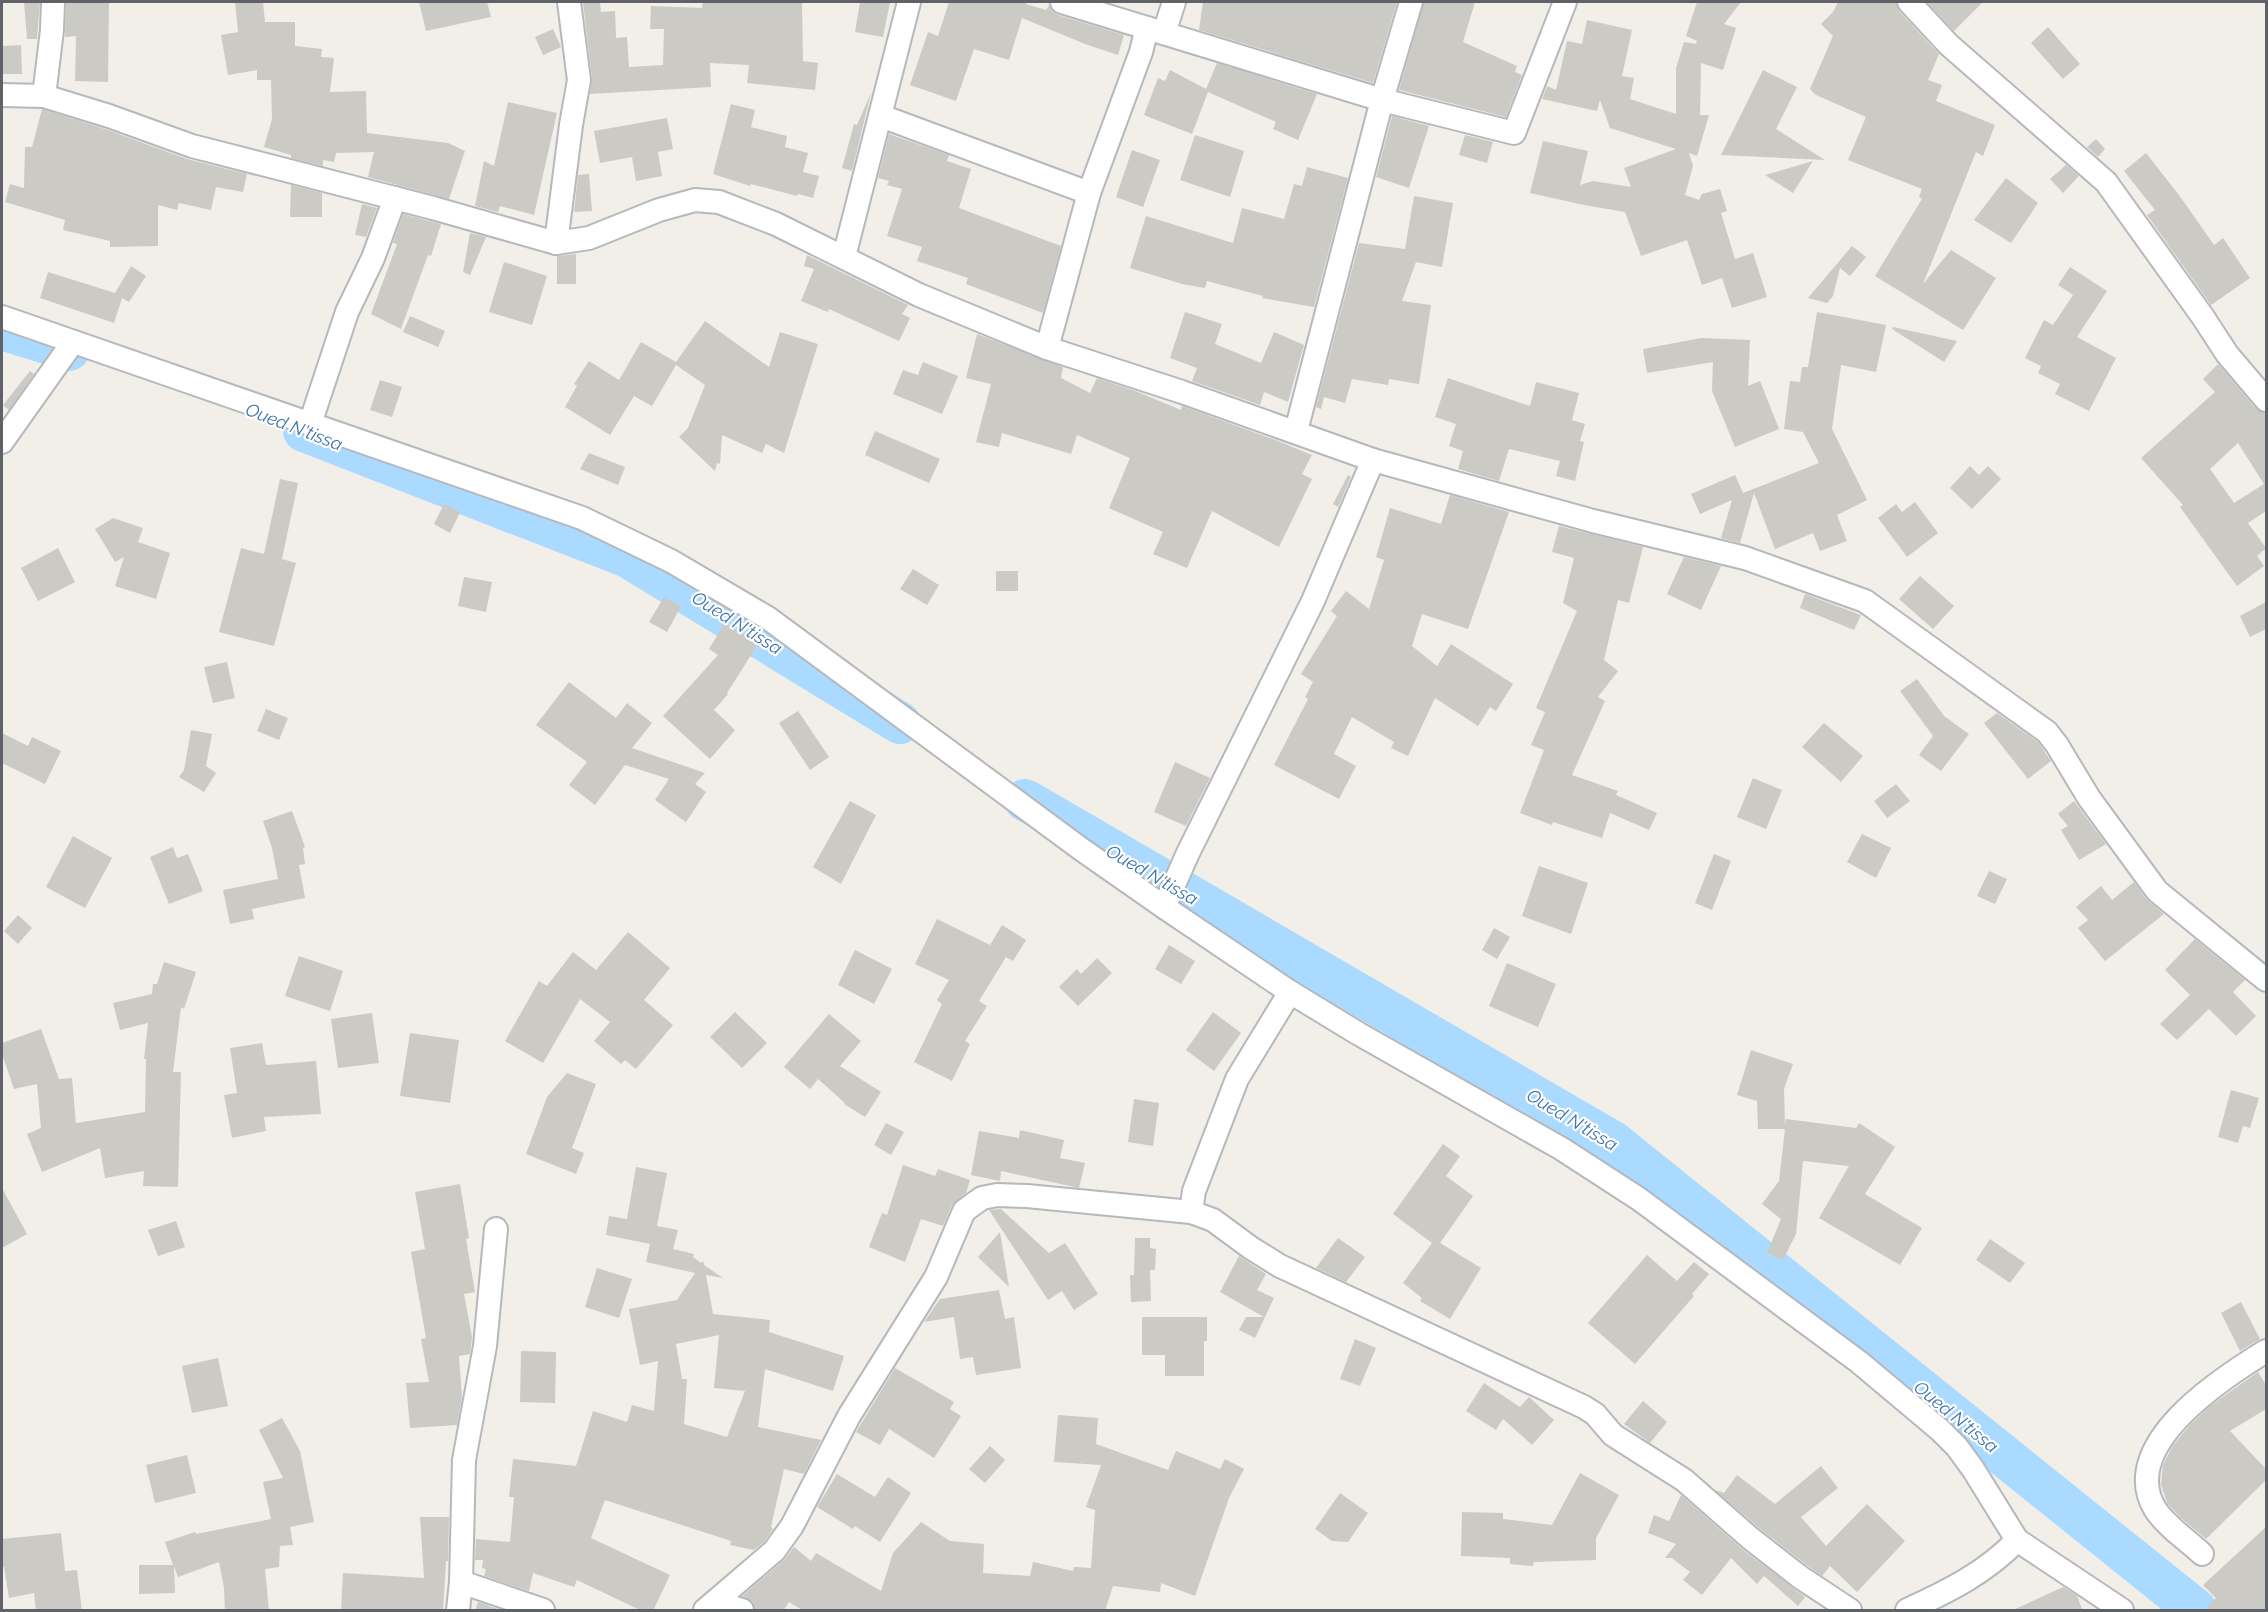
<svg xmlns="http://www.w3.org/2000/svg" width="2268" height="1612" viewBox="0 0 2268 1612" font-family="Raleway,sans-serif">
<rect width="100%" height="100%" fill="#f1efe8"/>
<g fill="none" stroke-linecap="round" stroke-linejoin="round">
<g stroke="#aadaff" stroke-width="42">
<polyline points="2,329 69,350"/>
<polyline points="304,431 628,557 900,723"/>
<polyline points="1025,800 1613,1142 2196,1610"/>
</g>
</g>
<g fill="#cccac5" fill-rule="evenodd">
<polygon points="24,2 40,2 37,39 27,39"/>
<polygon points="66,2 109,2 108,82 75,81 76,36 65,37"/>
<polygon points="235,2 263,2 265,22 295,22 295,46 322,49 321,57 334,58 330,92 366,91 367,133 448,143 465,151 449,199 368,177 374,152 336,153 334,162 323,160 323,166 291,158 291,155 264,147 272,119 271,80 257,80 257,70 228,75 221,35 238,32"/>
<polygon points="419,2 487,2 491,17 426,31"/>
<polygon points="600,2 601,12 615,11 616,38 627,37 629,67 663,65 664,29 650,29 651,6 702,8 703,2 802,2 803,61 818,63 815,90 747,83 749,65 710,63 711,87 590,94 592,78 583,3"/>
<polygon points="860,2 890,2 883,37 855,32"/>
<polygon points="949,2 1027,2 1026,4 1046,10 1049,5 1052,11 1058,15 1124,35 1118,55 1085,44 1022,18 1009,60 974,49 956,101 910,85 928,32 938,36"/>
<polygon points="1203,2 1397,2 1373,83 1199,30"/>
<polygon points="1424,2 1475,2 1463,42 1517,66 1515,72 1522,75 1506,117 1399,90"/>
<polygon points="1697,2 1741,2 1724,24 1736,28 1723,70 1701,63 1700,115 1709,115 1697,156 1689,153 1693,166 1685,195 1699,200 1702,194 1720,189 1727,211 1721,213 1735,259 1753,253 1767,297 1732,308 1722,278 1702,285 1687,240 1641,256 1625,212 1584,205 1530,193 1543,141 1588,151 1580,185 1593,181 1631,187 1624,168 1676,149 1610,128 1600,100 1597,111 1542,99 1547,86 1556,90 1567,41 1582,44 1587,20 1632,30 1622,76 1634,78 1630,99 1676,114 1676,68 1684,42 1696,44 1697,41 1686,36"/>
<polygon points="1838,2 1896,2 1899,11 1939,54 1928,80 1942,85 1936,101 1995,125 1983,156 1976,152 1923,284 1951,250 1996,278 1963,330 1875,276 1922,199 1919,197 1922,189 1848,160 1866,117 1816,95 1810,89 1833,36 1821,24 1833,12"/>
<polygon points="1927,2 1983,2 1954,31"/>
<polygon points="2048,27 2080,64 2063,79 2031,43"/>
<polygon points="553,29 561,47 543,55 535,37"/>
<polygon points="21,45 22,74 2,74 2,46"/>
<polygon points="1217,63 1317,94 1298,140 1273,129 1276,122 1208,92 1192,134 1144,115 1158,78 1165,81 1170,70 1206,89"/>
<polygon points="1763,70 1797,87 1776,129 1825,160 1721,155"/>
<polygon points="871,93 852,171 842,168 854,124 857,125"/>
<polygon points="508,102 557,113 534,215 500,206 498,212 475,206 484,161 494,166"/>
<polygon points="731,104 755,110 751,127 787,136 785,147 808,153 803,172 819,176 813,198 798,194 797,196 751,184 750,186 713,174"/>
<polygon points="42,109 105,129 187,159 247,174 243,192 216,187 211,210 179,203 177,210 158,205 158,246 110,247 110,241 63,230 65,220 5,202 10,184 24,188 25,147 32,147"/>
<polygon points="1392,116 1429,126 1409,188 1376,177"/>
<polygon points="667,118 673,149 658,152 662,176 636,181 632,157 600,163 594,131"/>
<polygon points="889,134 949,155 947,161 971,169 959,208 1061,246 1043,313 966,284 968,278 917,261 922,247 887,236 902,189 887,185 889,181 878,178"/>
<polygon points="1195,135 1244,151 1230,197 1180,180"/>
<polygon points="1465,135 1493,142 1487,163 1459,155"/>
<polygon points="2096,139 2105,149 2098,157 2087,147"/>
<polygon points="1132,150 1160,160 1143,207 1116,197"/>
<polygon points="2146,153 2179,195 2214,245 2223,238 2250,278 2211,305 2147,215 2155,210 2124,171"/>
<polygon points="1813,161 1793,193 1765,175"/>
<polygon points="2066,165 2079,176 2063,193 2050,179"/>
<polygon points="1307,167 1348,178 1314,307 1262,298 1263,296 1207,281 1205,288 1182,284 1130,268 1146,216 1233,243 1242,208 1284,219 1294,184 1302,186"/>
<polygon points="589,174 592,211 574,212 578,175"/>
<polygon points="2006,178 2038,203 2011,243 1974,220"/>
<polygon points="291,185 322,193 322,217 290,217"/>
<polygon points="1414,196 1453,203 1442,267 1416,262 1402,301 1431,305 1419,384 1389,379 1388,385 1352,379 1345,403 1324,397 1321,409 1316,407 1359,243 1405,249"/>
<polygon points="362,204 377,208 366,237 355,235"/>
<polygon points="403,214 441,224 431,256 428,255 401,329 371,314 397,244 393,243"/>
<polygon points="470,233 486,237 470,275 463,272"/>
<polygon points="1852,246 1866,257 1850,276 1840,268 1833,296 1827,303 1808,298"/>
<polygon points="576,254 576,284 557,284 557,256"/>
<polygon points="807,255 908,305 902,314 910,318 899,341 829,309 828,312 801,301 814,269 804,266"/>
<polygon points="504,262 547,276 532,325 489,312"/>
<polygon points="131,266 146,276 129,302 122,298 114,323 40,298 48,272 115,293"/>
<polygon points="2070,267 2107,291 2077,337 2116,358 2089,411 2055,394 2060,384 2038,373 2041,366 2025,358 2044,320 2053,325 2073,295 2058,285"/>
<polygon points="1185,312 1222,324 1215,344 1261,363 1274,332 1304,345 1288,402 1264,392 1260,405 1192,381 1197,368 1170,358"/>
<polygon points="1817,312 1886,325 1876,372 1841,365 1832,429 1867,500 1837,515 1847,541 1820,551 1813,533 1775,549 1754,493 1740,543 1721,538 1732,500 1700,514 1691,494 1735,475 1743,493 1819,463 1803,432 1784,429 1790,381 1800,382 1802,367 1808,367"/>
<polygon points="410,316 445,331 438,347 403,332"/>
<polygon points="705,321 769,367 780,332 818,344 784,453 766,444 762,453 722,435 720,464 717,463 715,471 679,437 688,428 705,385 676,365 652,406 634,396 610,435 565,407 577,386 574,384 589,361 619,380 641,342 676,362"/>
<polygon points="1893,327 1957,341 1944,362 1892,329"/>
<polygon points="977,334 1063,367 1061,378 1090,393 1097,378 1138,392 1181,410 1182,406 1278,441 1312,455 1302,474 1312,479 1279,547 1212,511 1187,568 1153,554 1163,532 1109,508 1130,458 1077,435 1071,454 1002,433 999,447 976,442 991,384 966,378"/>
<polygon points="1701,338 1750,340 1748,386 1760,381 1779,429 1735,447 1712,391 1713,362 1647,373 1643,349"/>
<polygon points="923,362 958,376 942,414 893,394 903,370 918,375"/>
<path d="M2218,364L2256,409L2266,413V511L2248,523L2266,548L2257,556L2264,566L2237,586L2180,507L2183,505L2141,458L2215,392L2203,379ZM2238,443L2264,484L2234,503L2210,469Z"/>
<polygon points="30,371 34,374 9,410 3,405"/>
<polygon points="1448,378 1530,406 1536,382 1579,393 1572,420 1585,424 1580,441 1584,442 1575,481 1556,476 1560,461 1509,449 1499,481 1458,469 1463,451 1449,446 1456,424 1435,417"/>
<polygon points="380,380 402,387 392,417 370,410"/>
<polygon points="875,431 940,459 929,483 865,455"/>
<polygon points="589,453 625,467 618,485 580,469"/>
<polygon points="1970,466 1979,475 1988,466 2001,479 1972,509 1950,488"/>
<polygon points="1348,475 1351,477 1338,507 1333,504"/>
<polygon points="280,479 298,483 282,559 296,563 274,646 219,632 241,548 264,554"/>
<polygon points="1450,495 1509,512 1468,629 1422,614 1412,646 1437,666 1451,644 1513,684 1496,711 1490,707 1478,726 1435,698 1408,756 1391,748 1394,742 1352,717 1334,754 1356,766 1339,799 1274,765 1308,699 1305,697 1313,682 1301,674 1337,616 1331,611 1346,591 1369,609 1384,560 1376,557 1390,508 1441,524"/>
<polygon points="1915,502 1938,533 1907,557 1878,518 1896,504 1902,512"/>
<polygon points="444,504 460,512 450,533 434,524"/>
<polygon points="113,518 143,528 138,542 170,553 156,599 115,586 124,557 115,562 95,529"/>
<polygon points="1559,526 1643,547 1629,603 1618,600 1604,660 1618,671 1598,697 1605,701 1572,775 1618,791 1616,795 1657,813 1649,830 1610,813 1602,838 1553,822 1552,825 1520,813 1544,750 1531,745 1545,712 1536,708 1577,611 1563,603 1574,558 1552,552"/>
<polygon points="58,548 75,582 38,601 21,568"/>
<polygon points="1684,557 1721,566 1701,610 1667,594"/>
<polygon points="913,569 939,585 927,605 900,589"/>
<rect x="996" y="571" width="22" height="20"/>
<polygon points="1920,576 1954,606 1933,629 1899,599"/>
<polygon points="464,577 492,582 486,612 458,606"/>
<polygon points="1805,594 1861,615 1854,630 1800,608"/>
<polygon points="664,597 681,606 667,632 649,622"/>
<polygon points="2266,602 2266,629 2250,637 2240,616"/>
<polygon points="725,623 758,644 727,693 728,694 714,710 735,730 710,759 663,716 718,655 709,649"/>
<polygon points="227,662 235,698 213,703 204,667"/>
<polygon points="1917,679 1944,716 1969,734 1941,771 1919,755 1933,736 1900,691"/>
<polygon points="569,682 616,718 627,703 652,723 632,748 705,773 695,784 706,792 686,822 655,800 669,779 625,765 595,805 569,785 587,762 536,725"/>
<polygon points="266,709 288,718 279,740 257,731"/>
<polygon points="798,711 829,757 810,770 779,723"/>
<polygon points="1997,713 2038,742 2051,761 2028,779 1984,723"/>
<polygon points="1824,723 1863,756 1841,782 1802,747"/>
<polygon points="191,730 212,734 206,766 216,773 204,792 179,777 184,770"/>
<polygon points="2,733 28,746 32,737 61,751 45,784 2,763"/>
<polygon points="1175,762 1210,778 1186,826 1154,812"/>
<polygon points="1753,778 1782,790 1766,829 1737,817"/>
<polygon points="1896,784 1910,801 1887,818 1874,801"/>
<polygon points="850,801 876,815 841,884 813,867"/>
<polygon points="2074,801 2106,844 2079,860 2061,830 2068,826 2058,814"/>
<polygon points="292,811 305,847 303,848 305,864 299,865 305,898 252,909 254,919 230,924 223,890 278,879 272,848 263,821"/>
<polygon points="1862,834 1891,848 1876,878 1847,862"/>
<polygon points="73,836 112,858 85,908 46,887"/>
<polygon points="173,847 177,858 188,854 203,891 169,904 150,857"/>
<polygon points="1714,854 1731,861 1712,910 1695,903"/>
<polygon points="1539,866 1588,883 1571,934 1522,916"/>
<polygon points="1989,871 2007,879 1995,904 1977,896"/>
<polygon points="2134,882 2146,899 2164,914 2105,961 2078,928 2088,920 2076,907 2101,886 2112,900"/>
<polygon points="18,915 32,928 18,944 4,931"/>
<polygon points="937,919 990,945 1002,925 1026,940 1013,961 1006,957 979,1001 987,1006 965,1041 970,1044 952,1081 914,1062 942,1004 937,1000 949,980 915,964"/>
<polygon points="1494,928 1510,937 1497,959 1482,950"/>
<polygon points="628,932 670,968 644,1000 673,1025 636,1069 625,1060 621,1064 594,1041 610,1022 580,999 543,1063 505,1041 539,981 547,986 573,952 596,970"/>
<polygon points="2195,939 2245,980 2233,992 2256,1016 2236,1036 2209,1009 2177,1040 2160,1024 2190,995 2165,970"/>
<polygon points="1169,945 1195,961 1181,984 1155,969"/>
<polygon points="855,950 892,969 874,1004 838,985"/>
<polygon points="299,956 343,971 330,1011 285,996"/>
<polygon points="1097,958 1112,973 1078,1006 1059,987 1077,969 1081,974"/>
<polygon points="164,962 196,972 184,1009 181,1007 173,1072 181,1072 178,1187 143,1186 144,1171 105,1178 100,1148 42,1172 27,1134 41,1128 37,1084 14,1089 2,1054 2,1043 41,1029 59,1079 72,1078 76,1123 145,1112 146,1059 144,1059 148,1023 120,1030 113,1003 152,994 153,984 157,984"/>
<polygon points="1507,963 1556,984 1538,1027 1489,1006"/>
<polygon points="735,1012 767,1043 742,1068 710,1037"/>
<polygon points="1213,1012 1241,1033 1214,1071 1186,1050"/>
<polygon points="372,1013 379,1063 338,1068 331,1019"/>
<polygon points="829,1014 861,1041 840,1066 881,1092 865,1117 844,1104 845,1103 818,1079 810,1089 784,1067"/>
<polygon points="410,1033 459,1040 450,1103 400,1096"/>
<polygon points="262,1043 266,1065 316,1061 321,1114 264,1117 266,1131 232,1138 224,1095 237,1093 230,1048"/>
<polygon points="1751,1050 1793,1064 1784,1089 1785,1125 1786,1119 1856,1128 1859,1123 1895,1147 1865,1194 1922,1228 1900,1265 1819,1218 1849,1166 1803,1161 1796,1234 1783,1260 1767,1253 1781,1219 1762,1204 1779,1181 1785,1129 1758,1129 1757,1101 1737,1095"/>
<polygon points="567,1073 596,1084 572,1148 584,1153 576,1174 526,1154 547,1097"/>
<polygon points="2231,1090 2259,1098 2250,1128 2243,1126 2238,1143 2218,1137"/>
<polygon points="1134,1099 1159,1103 1153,1146 1128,1142"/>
<polygon points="886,1123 904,1132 891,1155 874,1145"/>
<polygon points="1020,1130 1064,1140 1060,1158 1085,1163 1079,1188 1001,1171 1000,1181 971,1175 979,1131 1019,1138"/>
<polygon points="1443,1144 1460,1156 1446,1176 1473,1196 1440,1243 1481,1268 1450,1319 1420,1301 1422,1298 1403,1283 1432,1243 1393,1214"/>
<polygon points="903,1165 935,1176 938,1169 970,1180 966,1193 952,1205 943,1226 921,1219 905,1262 869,1247 882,1213 887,1215"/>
<path d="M636,1167L667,1173L657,1226L678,1230L673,1249L694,1254L693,1257L701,1263L703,1261L704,1265L723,1278L706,1275L713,1314L770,1320L769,1332L844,1356L833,1391L765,1369L758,1427L821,1440L804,1474L784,1469L771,1527L773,1529L764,1542L754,1550L730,1545L731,1541L605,1500L591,1538L670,1575L653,1611H642L577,1580L574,1587L533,1573L529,1591L484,1576L486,1569L482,1568L483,1560H475L476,1539L510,1542L514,1497H509L513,1459L576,1466L593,1411L627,1422L632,1405L654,1411L658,1361L640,1365L629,1309L677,1300L695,1273L646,1262L650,1244L606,1235L609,1216L627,1219ZM719,1335L714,1388L745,1391L727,1437L684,1424L687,1379H682L676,1344Z"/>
<polygon points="460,1184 469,1238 466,1239 475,1292 464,1294 472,1337 470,1354 459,1356 462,1397 457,1425 410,1428 406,1383 429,1382 421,1339 426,1338 411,1252 425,1249 415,1192"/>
<polygon points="2,1188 27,1234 2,1248"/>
<polygon points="1001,1209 1049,1253 1065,1243 1098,1294 1074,1310 1062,1291 1048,1300 989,1210"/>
<polygon points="176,1221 185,1247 158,1256 148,1230"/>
<polygon points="1000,1232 1009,1287 978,1257"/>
<polygon points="1135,1238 1150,1238 1150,1248 1156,1249 1155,1270 1150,1270 1151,1301 1131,1302 1130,1275 1134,1275"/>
<polygon points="1338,1238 1365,1257 1346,1282 1316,1268"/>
<polygon points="1990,1239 2025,1263 2010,1283 1976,1260"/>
<polygon points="1647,1255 1677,1281 1694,1262 1709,1274 1692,1294 1694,1296 1635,1364 1588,1323"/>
<polygon points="1239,1256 1266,1274 1257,1290 1274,1298 1255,1338 1239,1330 1246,1317 1264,1317 1220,1292"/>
<polygon points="597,1268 632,1279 619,1318 585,1307"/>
<polygon points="999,1290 1005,1319 1014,1317 1021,1368 976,1375 973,1357 960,1359 954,1317 924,1322 940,1299"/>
<polygon points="2241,1302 2260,1339 2240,1351 2221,1313"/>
<polygon points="1142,1317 1207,1317 1207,1341 1204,1341 1204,1376 1165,1376 1165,1355 1142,1355"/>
<polygon points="1355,1339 1376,1348 1360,1386 1340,1379"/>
<polygon points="521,1351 556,1352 555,1403 520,1402"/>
<polygon points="218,1358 228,1406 192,1413 182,1366"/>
<polygon points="895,1368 954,1402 950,1409 961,1416 934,1458 889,1429 880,1445 856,1432"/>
<polygon points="2258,1372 2266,1385 2266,1409 2230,1431 2266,1469 2266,1480 2206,1539 2180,1517 2167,1503 2161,1484 2163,1465 2173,1445 2190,1425 2210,1406"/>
<polygon points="1484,1383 1520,1407 1529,1397 1554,1420 1532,1445 1503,1419 1496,1430 1466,1411"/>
<polygon points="1643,1401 1667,1422 1650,1443 1624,1424"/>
<polygon points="1058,1415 1098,1418 1096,1444 1168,1470 1176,1451 1220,1469 1225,1459 1244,1469 1229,1498 1195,1596 1161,1583 1160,1592 1113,1586 1105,1611 804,1611 789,1602 783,1611 755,1611 752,1601 742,1596 783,1561 794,1547 811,1561 816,1553 881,1591 893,1553 921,1522 950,1541 984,1544 983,1573 1030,1576 1033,1562 1073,1571 1074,1567 1091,1568 1095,1510 1086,1507 1101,1465 1054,1462"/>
<polygon points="282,1418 300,1451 314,1522 290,1527 293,1545 280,1546 279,1567 265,1569 269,1611 225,1611 224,1588 219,1562 178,1577 174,1566 175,1593 139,1594 139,1565 173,1565 165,1542 195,1532 196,1534 271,1519 263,1482 283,1478 259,1430"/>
<polygon points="990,1446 1005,1460 985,1483 969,1469"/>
<polygon points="187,1455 196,1493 155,1503 146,1465"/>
<polygon points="1821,1466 1838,1488 1801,1517 1826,1546 1867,1504 1905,1541 1857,1592 1830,1566 1822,1576 1808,1566 1759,1528 1715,1490 1724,1493 1737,1475 1775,1504"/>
<polygon points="1580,1473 1619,1495 1596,1538 1596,1560 1534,1562 1533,1566 1510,1564 1510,1558 1461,1556 1462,1512 1503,1513 1503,1519 1552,1525"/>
<polygon points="837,1474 875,1497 888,1477 911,1493 880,1542 855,1526 853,1529 817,1507"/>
<polygon points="1340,1493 1368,1513 1348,1542 1332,1541 1315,1529"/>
<polygon points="1681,1495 1742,1549 1805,1597 1798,1606 1764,1576 1757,1584 1731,1558 1702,1595 1683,1580 1690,1572 1672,1558 1665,1558 1676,1544 1648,1533 1654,1515 1669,1521"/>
<polygon points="420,1517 449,1517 448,1561 446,1561 443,1611 341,1611 343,1573 424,1578"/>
<polygon points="2266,1527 2266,1611 2203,1611 2216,1598 2203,1585"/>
<polygon points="61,1533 65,1571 77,1570 82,1611 36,1611 34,1593 9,1598 4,1567 2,1567 2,1539"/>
<polygon points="2063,1587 2077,1596 2083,1611 2011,1611"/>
<polygon points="478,1602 503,1611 475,1611"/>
</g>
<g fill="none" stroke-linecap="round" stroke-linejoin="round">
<defs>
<g id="street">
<polyline points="1062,2 1382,100 1514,133 1565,2"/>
<polyline points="1909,2 1949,45 2106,182 2203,317 2227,354 2266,400"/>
<polyline points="1164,33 1174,2"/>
<polyline points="2,95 44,96 109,116 192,146 433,208 556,243 589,238 659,210 695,200 719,202 776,224 919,295 1047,348 1182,392 1373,460 1593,521 1745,558 1865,601 2047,732 2057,745 2089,798 2157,891 2266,980"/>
<polyline points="44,96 52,30 53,2"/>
<polyline points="881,116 1089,193"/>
<polyline points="556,243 571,125 579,80 569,2"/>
<polyline points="844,257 909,2"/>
<polyline points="2,317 582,518 671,561 768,618 1081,849 1164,907 1290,992 1359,1034 1562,1149 1639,1199 1859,1362 1940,1430 1957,1447 1973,1469 2017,1540 2122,1610"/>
<polyline points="1047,348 1089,193 1141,52 1147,28"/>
<polyline points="310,424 347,312 373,258 395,198"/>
<polyline points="1296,431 1382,100 1411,2"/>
<polyline points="2,442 73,342"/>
<polyline points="1164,907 1188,853 1313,601 1373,460"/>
<polyline points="1191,1212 1213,1220 1251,1248 1280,1266 1584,1407 1595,1414 1613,1435 1684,1480 1750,1538 1800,1577 1850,1610"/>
<path d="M2202,1554C2187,1540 2166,1526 2155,1509C2117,1445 2222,1378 2266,1351"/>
<polyline points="461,1582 543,1610"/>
<polyline points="715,1602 742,1610"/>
<polyline points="458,1610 461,1582 464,1460 485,1346 496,1229"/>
<polyline points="705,1610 774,1551 792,1526 849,1416 936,1277 964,1211 982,1198 997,1195 1027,1196 1191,1212 1194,1191 1237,1079 1290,992"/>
<path d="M1907,1610C1947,1592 1987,1572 2017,1540"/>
</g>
</defs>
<use href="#street" stroke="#b5b8bc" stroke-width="26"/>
<use href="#street" stroke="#fff" stroke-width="22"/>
</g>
<g text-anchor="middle" stroke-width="4.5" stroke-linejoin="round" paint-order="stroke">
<g font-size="18" font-style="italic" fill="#4174aa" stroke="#fff">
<text transform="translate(294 427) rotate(21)" y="6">Oued N'tissa</text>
<text transform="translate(737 623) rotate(32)" y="6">Oued N'tissa</text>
<text transform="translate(1152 875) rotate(30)" y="6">Oued N'tissa</text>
<text transform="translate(1572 1120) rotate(31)" y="6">Oued N'tissa</text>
<text transform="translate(1956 1417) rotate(39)" y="6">Oued N'tissa</text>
</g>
</g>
<rect width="2268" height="1612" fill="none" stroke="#5f6368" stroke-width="6"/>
</svg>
